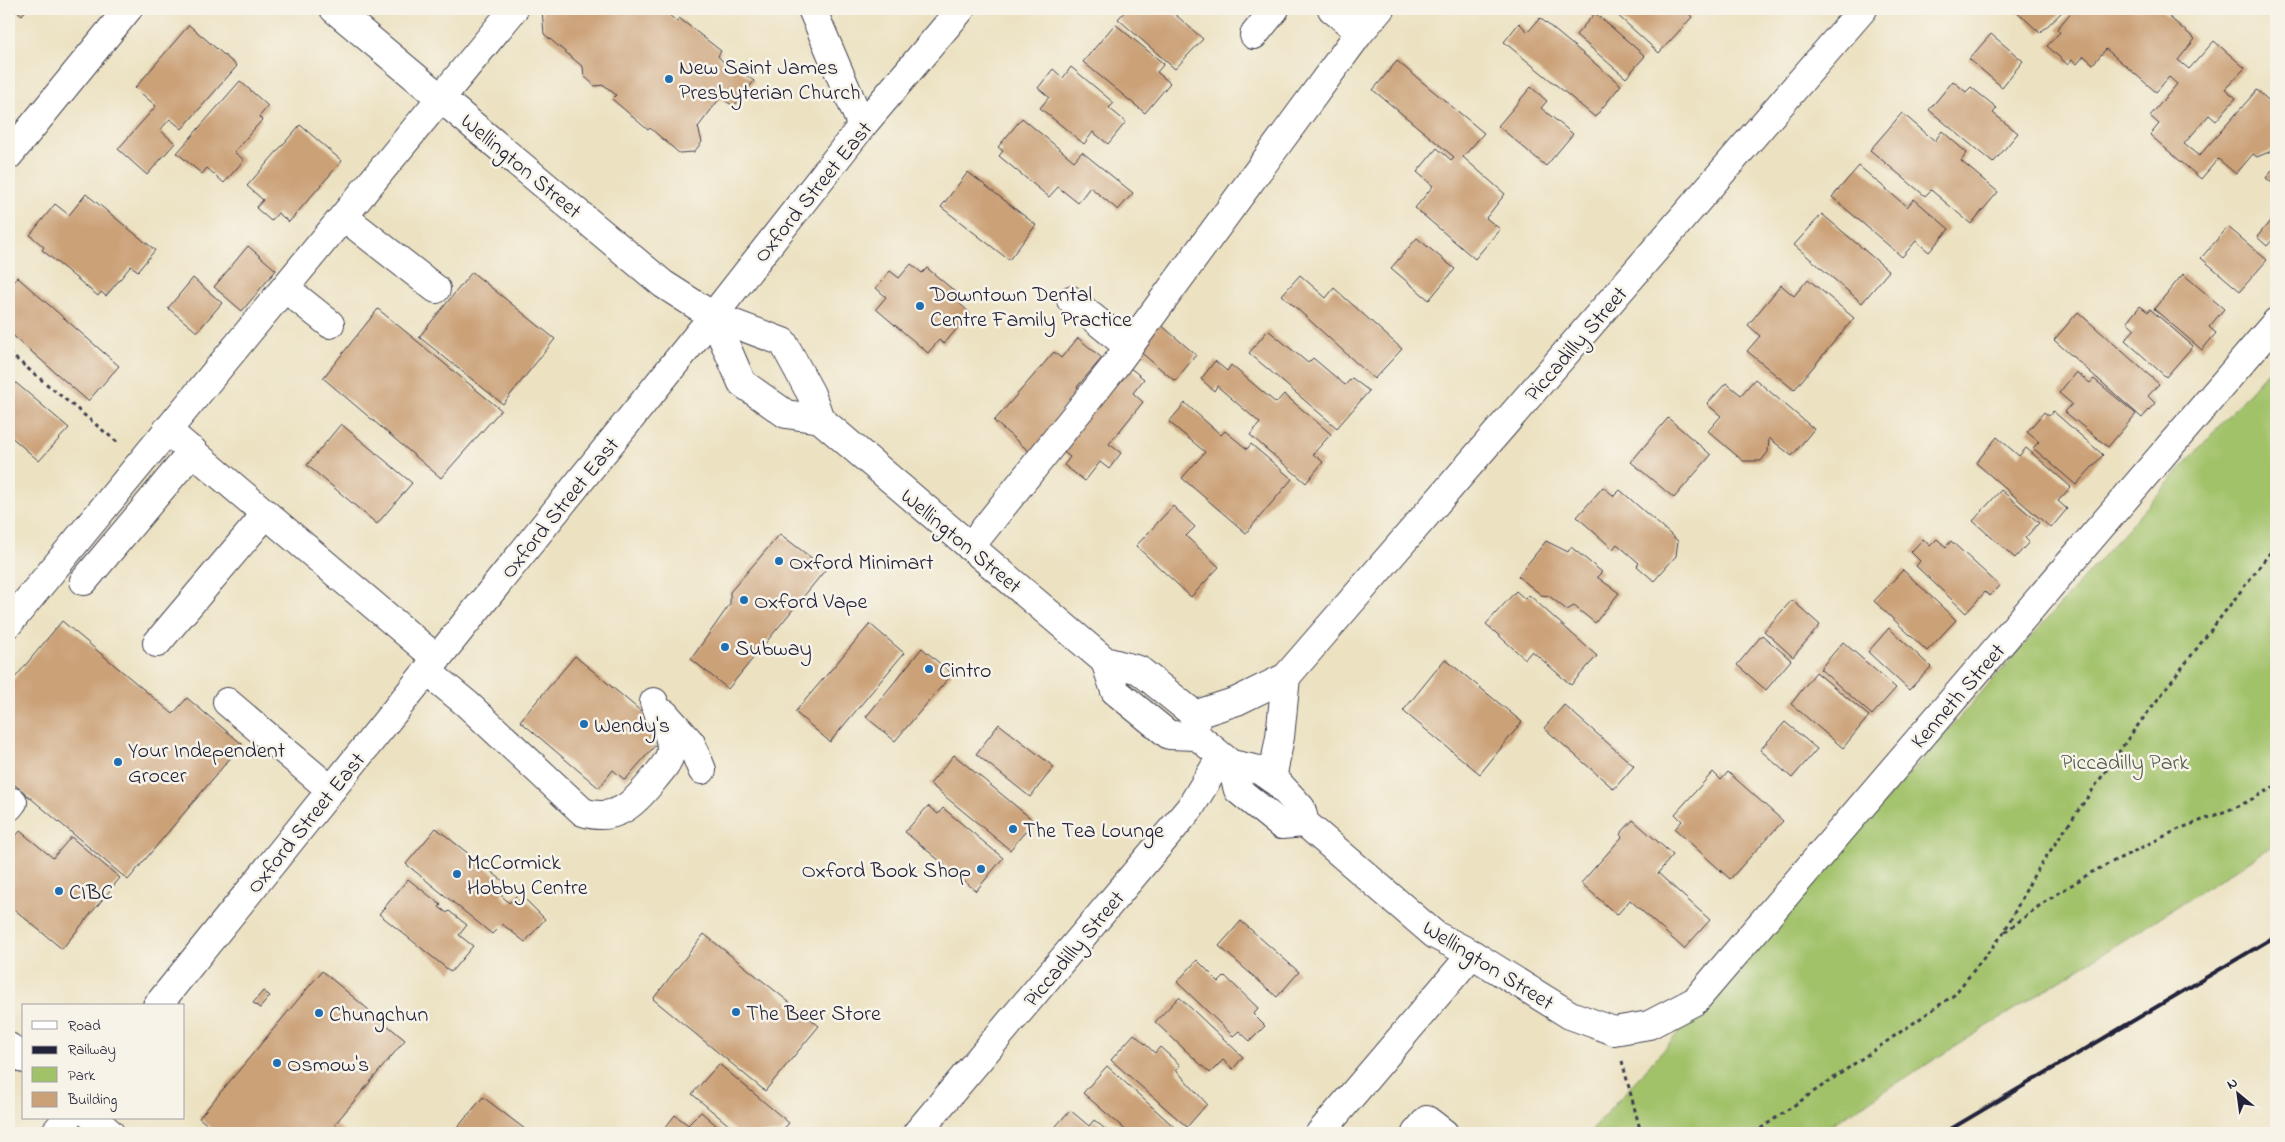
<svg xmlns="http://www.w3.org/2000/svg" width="2285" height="1142" viewBox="0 0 2285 1142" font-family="'Indie Flower',sans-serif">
<rect width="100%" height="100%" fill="#f7f3e8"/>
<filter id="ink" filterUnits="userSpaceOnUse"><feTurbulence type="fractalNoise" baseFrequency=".02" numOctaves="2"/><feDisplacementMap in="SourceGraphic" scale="10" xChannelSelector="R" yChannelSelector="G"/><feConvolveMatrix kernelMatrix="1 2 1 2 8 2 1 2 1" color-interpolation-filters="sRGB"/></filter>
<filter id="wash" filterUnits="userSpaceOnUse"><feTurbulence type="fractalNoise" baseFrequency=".0096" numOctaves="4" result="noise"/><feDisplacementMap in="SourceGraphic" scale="20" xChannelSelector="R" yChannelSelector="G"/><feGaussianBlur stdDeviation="1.12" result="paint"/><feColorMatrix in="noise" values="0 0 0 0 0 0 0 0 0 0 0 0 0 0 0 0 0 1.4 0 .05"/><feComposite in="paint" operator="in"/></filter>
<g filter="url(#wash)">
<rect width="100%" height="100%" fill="#ece2c2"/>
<polygon fill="#a2c26a" stroke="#627252" points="2276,362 2276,844 1818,1133 1589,1133"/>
<g id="blocks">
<g fill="#cba178">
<polygon points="15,9 27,9 22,15"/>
<polygon points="542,9 667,9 665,11 677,22 679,18 721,51 718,56 725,64 729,62 754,81 734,106 720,98 698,127 702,142 694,152 679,153 650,128 648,130 612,99 616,95 604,85 595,86 584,76 583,67 544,34"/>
<polygon points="1127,9 1169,9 1203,39 1175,69 1118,19"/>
<polygon points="1615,9 1684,9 1692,17 1659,53 1613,11"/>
<polygon points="2014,9 2065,9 2040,33"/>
<polygon points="2074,9 2160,9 2195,39 2178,60 2189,69 2214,41 2245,68 2225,89 2236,98 2216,121 2209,115 2184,144 2199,156 2257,90 2276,107 2276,144 2269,152 2257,157 2253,154 2236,174 2218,159 2201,179 2150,135 2159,124 2150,116 2177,84 2169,77 2156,92 2106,49 2093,64 2084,56 2077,64 2072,60 2068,65 2047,46 2060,32 2057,29"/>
<polygon points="1595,13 1645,56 1626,78 1576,35"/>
<polygon points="1540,18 1621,85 1595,117 1504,42 1519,23 1528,32"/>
<polygon points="1115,24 1164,64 1157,72 1170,83 1145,113 1083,62"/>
<polygon points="189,25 237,66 182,129 170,119 160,130 175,143 147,175 118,149 156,106 135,88"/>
<polygon points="1991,34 2023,61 2002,87 1969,59"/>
<polygon points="1397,61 1484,133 1463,157 1505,194 1486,218 1500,229 1475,259 1415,208 1433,186 1417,172 1437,148 1451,160 1454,157 1373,90"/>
<polygon points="1071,67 1114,103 1109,108 1126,122 1108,144 1093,132 1084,144 1040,108 1049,97 1038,88 1053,69 1063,78"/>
<polygon points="240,81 268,106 259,117 262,120 234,152 244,160 224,183 207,168 202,174 177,153"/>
<polygon points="1953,81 1966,92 1971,87 1997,108 1993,113 2018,133 1993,163 1929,110"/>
<polygon points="1531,87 1547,101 1541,108 1573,134 1546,166 1498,126"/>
<polygon points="1902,113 1935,141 1942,131 1967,153 1961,161 1998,192 1971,224 1931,190 1925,196 1870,150"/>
<polygon points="1022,118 1074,161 1082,152 1133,193 1118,210 1090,187 1078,203 1058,187 1049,197 999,156 1003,151 998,147"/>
<polygon points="300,125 342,161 289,222 278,213 271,221 256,208 263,200 247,186"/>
<polygon points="1859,166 1907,207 1914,199 1949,229 1929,252 1916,241 1902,257 1832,197"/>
<polygon points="2276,166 2276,186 2266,178"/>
<polygon points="968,172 1036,225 1009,260 941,207"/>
<polygon points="86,194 155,250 138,271 131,266 106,296 101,292 98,296 42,250 44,247 30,235 55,204 69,215"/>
<polygon points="1822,214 1889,271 1862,303 1794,245"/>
<polygon points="2276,214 2276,236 2267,246 2257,237"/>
<polygon points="2228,227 2267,260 2240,291 2201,258"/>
<polygon points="1417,238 1455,269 1429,300 1391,268"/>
<polygon points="248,246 276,270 242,311 214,287"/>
<polygon points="911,264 922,273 927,268 964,299 960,304 970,313 944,344 939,340 928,353 876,309 886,297 876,288 890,271 899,278"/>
<polygon points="472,272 555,339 503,404 419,337"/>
<polygon points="2183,274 2224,309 2209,327 2216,333 2202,350 2154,309"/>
<polygon points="1300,275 1326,298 1334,288 1402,349 1374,379 1282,295"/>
<polygon points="17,277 119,366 88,401 9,332 9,287"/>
<polygon points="193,278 222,303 197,332 168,308"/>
<polygon points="1808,279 1854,318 1794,390 1747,351 1760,336 1748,325 1781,285 1794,296"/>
<polygon points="2140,306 2148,312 2150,309 2193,346 2166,377 2125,340 2135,329 2127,322"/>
<polygon points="378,309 501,410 441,478 323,378"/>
<polygon points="2078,312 2159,384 2148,396 2155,403 2142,418 2054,340"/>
<polygon points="1160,324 1196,355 1175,381 1138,350"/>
<polygon points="1268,330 1308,363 1313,358 1345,385 1352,378 1369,391 1337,428 1249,353"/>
<polygon points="1078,338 1102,358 1077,387 1083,392 1031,453 994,421 1054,352 1061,358"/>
<polygon points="1215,361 1227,371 1231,365 1276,403 1284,394 1331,434 1313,454 1323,462 1306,483 1250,435 1260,423 1217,386 1214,391 1201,379"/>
<polygon points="1124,363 1144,379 1133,393 1143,402 1109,444 1121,453 1109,469 1100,462 1085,481 1064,465 1070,457 1057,447"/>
<polygon points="2076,372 2090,383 2094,379 2136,414 2108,447 2065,412 2072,404 2059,393"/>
<polygon points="9,377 69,428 39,461 9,435"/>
<polygon points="1755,379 1814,429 1792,456 1769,438 1768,452 1761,461 1743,461 1708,431 1721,416 1707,404 1726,383 1741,395"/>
<polygon points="1185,403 1221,435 1225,431 1247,449 1251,444 1292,479 1246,533 1182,478 1205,452 1169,422"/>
<polygon points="2053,411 2103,455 2076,485 2033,448 2039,442 2027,432 2044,412 2049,416"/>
<polygon points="1668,418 1711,455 1674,498 1631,462"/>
<polygon points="341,424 412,483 377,524 307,465"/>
<polygon points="1997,437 2019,456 2026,448 2071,487 2058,501 2067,509 2051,528 1976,463"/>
<polygon points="1603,487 1614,496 1620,490 1678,541 1676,556 1654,581 1637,566 1639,563 1617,544 1613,549 1577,517"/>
<polygon points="2001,490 2039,523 2025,538 2029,542 2015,558 1973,521"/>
<polygon points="1173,506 1195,527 1186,536 1219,567 1191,597 1136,546"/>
<polygon points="780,534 826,569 728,689 691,659 730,604 730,592"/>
<polygon points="1923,539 1930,546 1937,539 1946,547 1951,541 2000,586 1990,596 1985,592 1966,613 1916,566 1920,561 1911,552"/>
<polygon points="1546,541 1568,552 1571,547 1602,572 1597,577 1619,593 1595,623 1574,606 1567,610 1549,596 1541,595 1518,576"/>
<polygon points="1903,570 1956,620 1927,651 1874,601"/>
<polygon points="1516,591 1525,599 1529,595 1597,656 1571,685 1532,651 1525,659 1486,624"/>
<polygon points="1792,600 1820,625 1793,657 1764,631"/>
<polygon points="62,621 173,714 187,698 242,744 128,880 9,780 9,685"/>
<polygon points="870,624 904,653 830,742 795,712"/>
<polygon points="1889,628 1931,667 1909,690 1868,652"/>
<polygon points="1762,635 1791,660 1766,690 1737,665"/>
<polygon points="1843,642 1896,688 1872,715 1820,669"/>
<polygon points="922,648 952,674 895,741 866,717"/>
<polygon points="575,656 649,718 643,727 659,741 625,780 613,770 599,788 520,721"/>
<polygon points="1445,659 1522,722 1480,774 1403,711"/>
<polygon points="1816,672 1869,716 1843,748 1791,704"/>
<polygon points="1564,705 1634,766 1614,789 1544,728"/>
<polygon points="1785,722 1817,749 1792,778 1760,750"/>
<polygon points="999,724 1054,767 1030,797 976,754"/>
<polygon points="954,755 1034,821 1010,850 930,784"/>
<polygon points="1713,772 1721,780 1728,772 1783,821 1730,879 1675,829 1682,821 1675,814"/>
<polygon points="928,806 938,814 943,808 1003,858 976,891 905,832"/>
<polygon points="1633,820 1673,855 1658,873 1710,920 1684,949 1630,900 1617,915 1581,883 1622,837 1620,834"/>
<polygon points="436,828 508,885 501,895 509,903 519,893 545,919 525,942 502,924 492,934 406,864"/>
<polygon points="20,831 53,858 71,837 120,878 62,949 9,905 9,845"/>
<polygon points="408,879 441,905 439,907 447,913 449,911 467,925 459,935 473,946 451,972 379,914"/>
<polygon points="1241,921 1299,972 1277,997 1219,946"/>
<polygon points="704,934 819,1026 765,1091 653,999"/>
<polygon points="1197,960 1219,982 1225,976 1258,1008 1253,1014 1265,1026 1250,1041 1239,1031 1233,1036 1177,982"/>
<polygon points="322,971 405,1040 335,1124 347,1133 218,1133 199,1118"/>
<polygon points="263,991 270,996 260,1008 253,1003"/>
<polygon points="1179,997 1243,1057 1233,1069 1223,1060 1210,1073 1155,1022"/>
<polygon points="1134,1034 1155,1053 1160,1047 1180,1065 1176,1070 1207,1104 1187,1127 1111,1060"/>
<polygon points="719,1064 789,1123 780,1133 738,1133 692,1094"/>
<polygon points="1107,1066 1181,1133 1129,1133 1083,1093"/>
<polygon points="483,1097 530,1133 453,1133"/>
<polygon points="1070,1110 1089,1126 1094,1120 1110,1133 1050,1133"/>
<polygon points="701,1112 725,1133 661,1133 675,1115 688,1125"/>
</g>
</g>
</g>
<g filter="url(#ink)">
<use href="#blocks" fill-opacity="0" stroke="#403f4f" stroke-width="1"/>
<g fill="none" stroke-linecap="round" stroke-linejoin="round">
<defs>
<g id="minor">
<polyline points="334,9 663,284 713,316 783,342 811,394 820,419"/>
<polyline points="812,9 862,126"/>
<polyline points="1332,9 1360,32"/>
<polyline points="1254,35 1275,9"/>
<polyline points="9,155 128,9"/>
<polyline points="344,217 436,289"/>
<polyline points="285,288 330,324"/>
<polyline points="1071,300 1129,347"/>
<polyline points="713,316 742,383 786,414 820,419 1105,661 1139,670 1190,711 1194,715 1196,733"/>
<polyline points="167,430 437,659"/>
<polyline points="970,547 1114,367 1360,32 1380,9"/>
<polyline points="84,581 193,451"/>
<polyline points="9,623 514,9"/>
<polyline points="157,643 266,514"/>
<polyline points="1105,661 1115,691 1169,735 1197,736 1231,764 1259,770 1278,783 1301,808 1305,823 1435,935 1472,954 1570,1015 1614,1031 1649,1025 1695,1001 2276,322"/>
<path d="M427,671L467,704L583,812C616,823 635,803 654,779C661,770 671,760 671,749C671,730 659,719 654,702"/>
<polyline points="227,702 331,790"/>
<polyline points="665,714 691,743 702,770"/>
<polyline points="1194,715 1237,701 1286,677 1863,9"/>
<polyline points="1231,764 1238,790 1281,825 1305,823"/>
<polyline points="1272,779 1280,737 1286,677"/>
<polyline points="9,807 13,802"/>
<polyline points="917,1133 1190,808 1221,757"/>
<polyline points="1320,1133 1472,954"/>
<polyline points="1416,1133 1427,1120 1444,1133"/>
</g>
<g id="major">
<polyline points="157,1006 713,316 862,126 961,9"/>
<polyline points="9,1047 24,1059"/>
<polyline points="93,1118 110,1133"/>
<polyline points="55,1133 67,1118"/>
</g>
</defs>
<use href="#minor" stroke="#403f4f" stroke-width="30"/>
<use href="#major" stroke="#403f4f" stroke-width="30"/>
<g stroke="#403f4f" stroke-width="3" stroke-dasharray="4 4" stroke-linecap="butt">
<polyline points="9,353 117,442"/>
<polyline points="2005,932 2043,903 2092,872 2179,829 2239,806 2276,786"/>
<polyline points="1622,1061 1641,1133"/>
<polyline points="1754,1133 1954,995 2003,934 2035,873 2132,733 2276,545"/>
</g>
<use href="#minor" stroke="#fff" stroke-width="28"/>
<use href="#major" stroke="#fff" stroke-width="28"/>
<polyline stroke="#22223b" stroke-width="4" points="1944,1133 2276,936"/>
</g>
</g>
<g fill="#1f6fb2" stroke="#f7f3e8" stroke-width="2">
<circle cx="669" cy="79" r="5"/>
<circle cx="920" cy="306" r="5"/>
<circle cx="779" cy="561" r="5"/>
<circle cx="744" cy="600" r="5"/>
<circle cx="725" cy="647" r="5"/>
<circle cx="929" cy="669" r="5"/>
<circle cx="584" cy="724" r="5"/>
<circle cx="118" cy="762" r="5"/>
<circle cx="1013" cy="829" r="5"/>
<circle cx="981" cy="869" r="5"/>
<circle cx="457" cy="874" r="5"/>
<circle cx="59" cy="891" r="5"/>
<circle cx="736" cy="1012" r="5"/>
<circle cx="319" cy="1013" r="5"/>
<circle cx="277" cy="1063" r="5"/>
</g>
<g text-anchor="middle" stroke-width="5" stroke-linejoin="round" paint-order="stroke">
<g font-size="22" fill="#22223b" stroke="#f7f3e8" text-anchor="start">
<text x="679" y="74">New Saint James<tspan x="679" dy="25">Presbyterian Church</tspan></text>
<text x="930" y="301">Downtown Dental<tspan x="930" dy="25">Centre Family Practice</tspan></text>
<text x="789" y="569">Oxford Minimart</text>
<text x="754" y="608">Oxford Vape</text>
<text x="735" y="655">Subway</text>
<text x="939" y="677">Cintro</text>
<text x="594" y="732">Wendy's</text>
<text x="128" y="757">Your Independent<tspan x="128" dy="25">Grocer</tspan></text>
<text x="1023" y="837">The Tea Lounge</text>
<text x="467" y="869">McCormick<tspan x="467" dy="25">Hobby Centre</tspan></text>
<text x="971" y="877" text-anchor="end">Oxford Book Shop</text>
<text x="69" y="899">CIBC</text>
<text x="746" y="1020">The Beer Store</text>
<text x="329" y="1021">Chungchun</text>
<text x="287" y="1071">Osmow's</text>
</g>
<g font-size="22" fill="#22223b" stroke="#f7f3e8">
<text transform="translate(522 165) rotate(40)" y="8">Wellington Street</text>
<text transform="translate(812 191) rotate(-51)" y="8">Oxford Street East</text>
<text transform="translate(1575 343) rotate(-49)" y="8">Piccadilly Street</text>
<text transform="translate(559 507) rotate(-51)" y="8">Oxford Street East</text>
<text transform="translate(962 540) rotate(40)" y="8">Wellington Street</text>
<text transform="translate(1957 695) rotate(-49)" y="8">Kenneth Street</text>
<text transform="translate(305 822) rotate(-51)" y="8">Oxford Street East</text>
<text transform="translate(1073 948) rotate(-50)" y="8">Piccadilly Street</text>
<text transform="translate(1489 964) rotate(32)" y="8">Wellington Street</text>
</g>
<g font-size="22" fill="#4f5a4b" stroke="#f7f3e8">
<text x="2125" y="769">Piccadilly Park</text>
</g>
</g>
<rect width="2285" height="1142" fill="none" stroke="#f7f3e8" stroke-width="30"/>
<rect x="22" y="1004" width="162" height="115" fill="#f7f3e8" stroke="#a29fa3"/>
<rect x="32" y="1021" width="25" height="8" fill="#ffffff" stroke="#a29fa3"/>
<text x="68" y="1030" font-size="15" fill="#22223b">Road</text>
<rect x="32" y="1046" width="25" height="8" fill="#22223b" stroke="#a29fa3"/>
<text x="68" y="1054" font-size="15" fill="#22223b">Railway</text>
<rect x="32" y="1067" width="25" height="15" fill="#a2c26a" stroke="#a29fa3"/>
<text x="68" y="1080" font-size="15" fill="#22223b">Park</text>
<rect x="32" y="1092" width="25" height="15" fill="#cba178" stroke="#a29fa3"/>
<text x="68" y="1104" font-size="15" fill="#22223b">Building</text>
<g transform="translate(2238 1094) rotate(331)" stroke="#f7f3e8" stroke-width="4" paint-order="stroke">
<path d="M0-4L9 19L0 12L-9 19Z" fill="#22223b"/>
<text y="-8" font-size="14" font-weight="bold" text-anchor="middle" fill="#22223b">N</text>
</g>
</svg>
